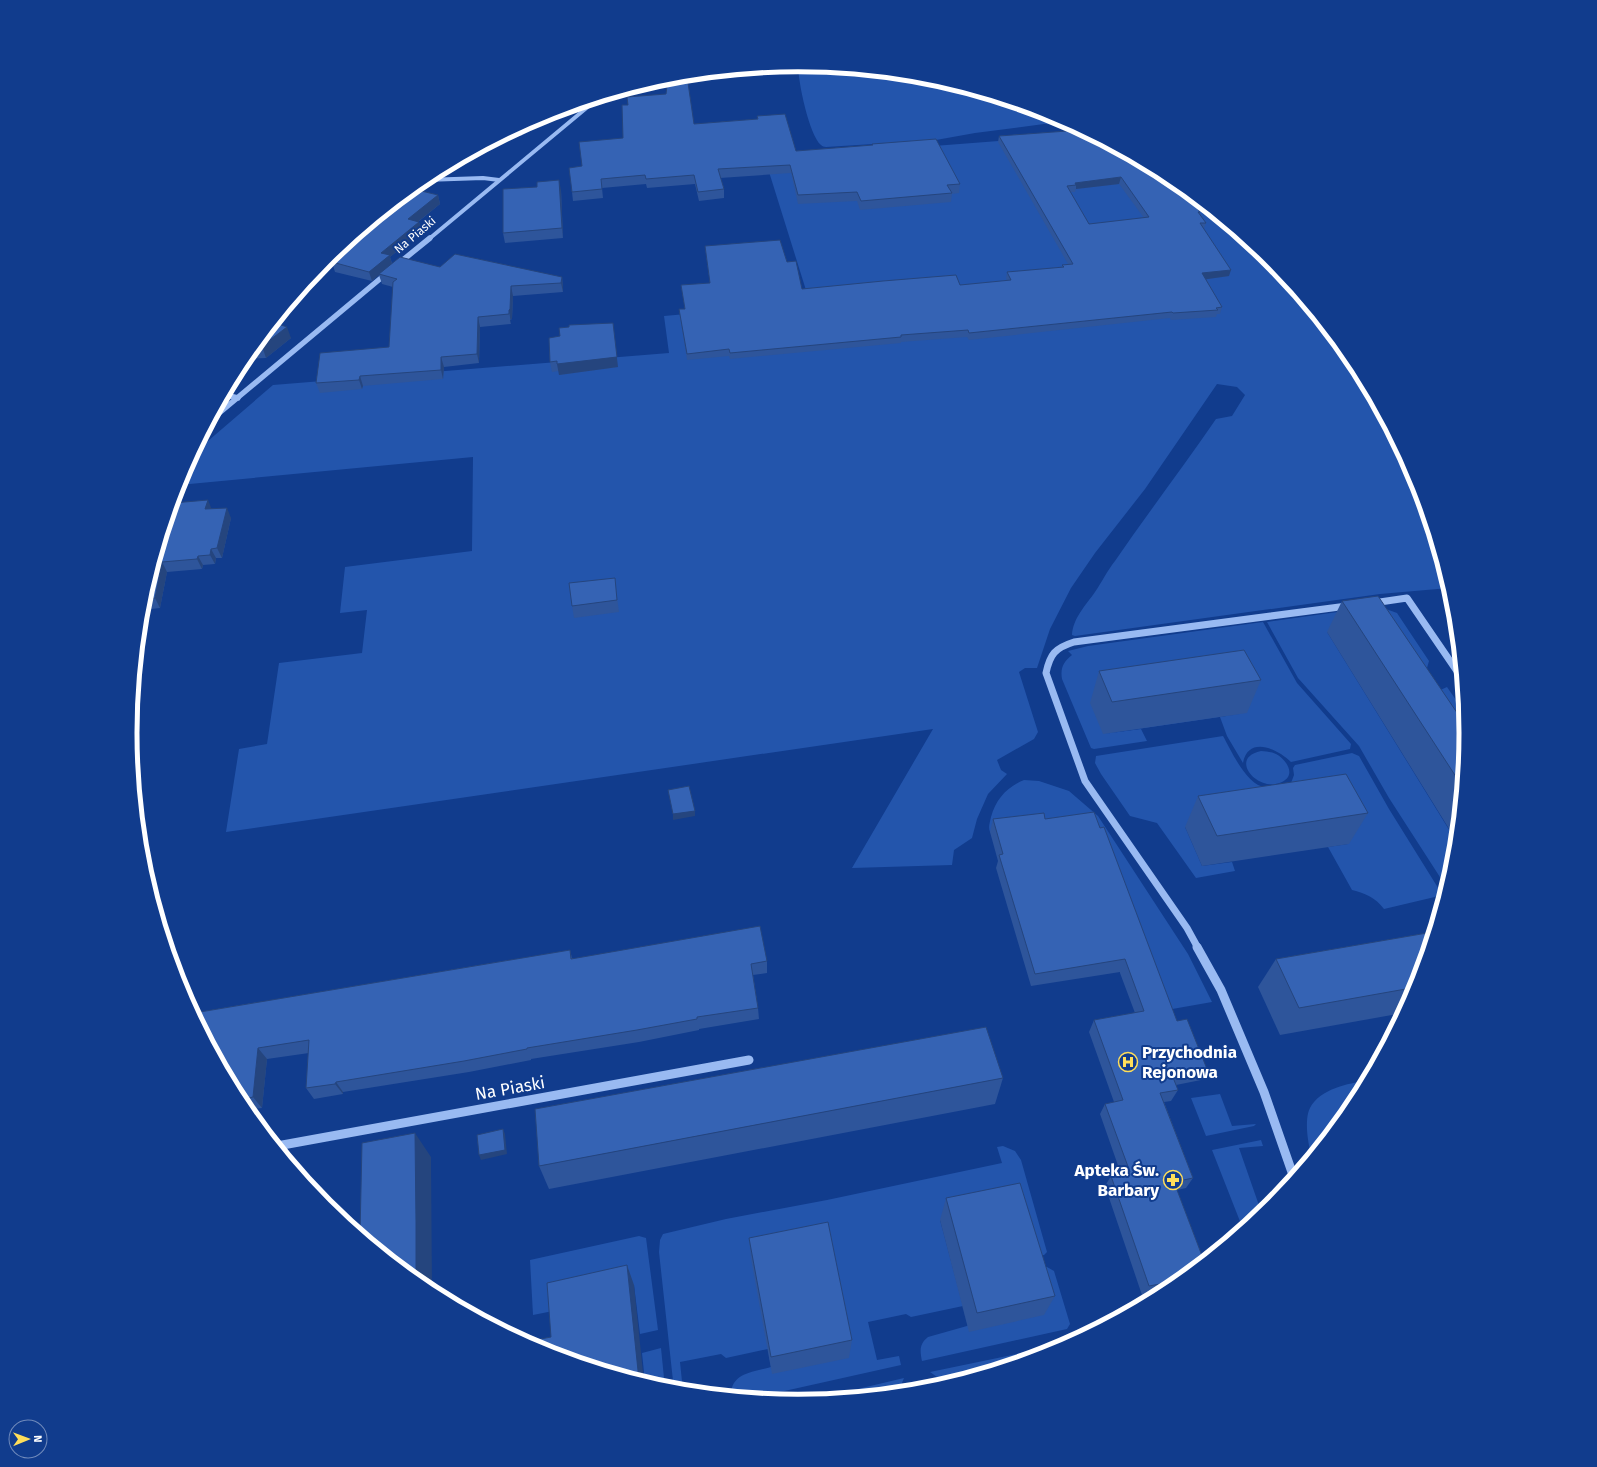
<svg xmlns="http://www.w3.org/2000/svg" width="1597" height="1467" viewBox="0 0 1597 1467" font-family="'Fira Sans',sans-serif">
<rect width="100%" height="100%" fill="#113c8d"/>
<g fill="#2355ac">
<path d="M798,65L929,78L1055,116L1072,125L1044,124L975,133L936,140L826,147C824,147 822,146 821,145C809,135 798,81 798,65Z"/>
<path d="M1088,134L1170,178L1271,261L1354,362L1416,478L1449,588L1380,594L1075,636L1072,635C1073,618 1086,605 1095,592C1102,582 1107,571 1115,561C1148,513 1183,467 1216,419L1232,416L1245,395L1237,387L1217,384L1145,489L1095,553L1071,588L1050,629L1037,668H1025L1019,672L1038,732L1034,739L997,760L1001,770L1007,774L988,794L977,819L972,838L954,850L952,865L852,868L933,729L226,832L239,749L267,744L279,663L362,653L367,610L340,613L345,567L472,551L473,457L179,485L194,453L273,385L669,353L664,316L810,303L765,159Z"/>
<polygon points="1359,609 1386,609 1397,613 1429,661 1427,668 1420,676 1327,632 1456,841 1454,864 1447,888 1389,798 1359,746 1298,678 1267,622"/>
<path d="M1263,622L1297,683L1351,744L1350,749L1291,762C1277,748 1248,736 1243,763L1227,736L1220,717L1246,713L1103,734L1141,729L1147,741L1094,749L1091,748L1062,679C1060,668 1064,661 1072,655L1068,651L1088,646Z"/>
<polygon points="1447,687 1465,713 1467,734 1436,692"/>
<path d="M1223,736C1231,750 1247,787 1266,787C1274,787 1283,784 1291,783L1294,775L1293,768L1295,765L1352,753L1359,756L1389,809L1440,891L1439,896L1384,909C1376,898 1365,893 1352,890L1328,847L1348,844L1185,827L1202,866L1232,862L1235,871L1196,878L1157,823L1130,816L1101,774L1095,763L1096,756Z"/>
<path d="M1261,751C1266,751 1271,752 1276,754C1286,759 1297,775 1282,782C1259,794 1227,758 1261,751Z"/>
<path d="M1024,780L1039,781L1069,791L1098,816L1188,954L1212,1002L1144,1014L1157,996L990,832C988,827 990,822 991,817C996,799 1007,787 1024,780Z"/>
<path d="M1367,1081L1354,1105L1312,1157C1308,1145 1304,1119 1310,1108C1320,1089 1348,1083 1367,1081Z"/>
<polygon points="1220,1094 1232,1126 1256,1124 1254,1126 1206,1136 1191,1098"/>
<polygon points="1261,1140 1263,1146 1239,1148 1262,1214 1243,1229 1212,1150"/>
<path d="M1003,1146L1015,1151L1021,1160L1047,1252L1044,1255L1027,1258L940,1220L963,1306L911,1317L906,1314L868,1322L877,1360L899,1356L901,1365L753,1398L731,1395C731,1373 753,1372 771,1367L768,1349L726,1358L721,1354L680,1362L683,1391L674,1390L659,1252L660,1240L663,1234L726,1219L827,1200L1002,1163L997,1147Z"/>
<polygon points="639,1236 646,1238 658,1330 640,1334 634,1285 558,1310 533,1315 530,1260"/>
<path d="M1047,1267L1054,1271L1070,1324L1067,1329L922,1361C920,1351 919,1344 928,1337L967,1326L1030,1269Z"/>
<path d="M1069,1343C1030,1364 983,1371 940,1379L930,1372Z"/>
<polygon points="661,1348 665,1388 645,1382 642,1353"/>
<polygon points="904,1378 899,1390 880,1394 803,1402"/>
</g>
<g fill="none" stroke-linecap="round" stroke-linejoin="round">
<g stroke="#99baf2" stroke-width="4">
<polyline points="425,180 483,178 499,180"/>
<polyline points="429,239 596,100"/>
</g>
<g stroke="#99baf2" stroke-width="5.5">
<polyline points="398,264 430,238"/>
<polyline points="225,395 238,398"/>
<polyline points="212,419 387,273"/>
</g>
<g stroke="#99baf2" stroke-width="7">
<polyline points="1373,603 1407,598 1461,677"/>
<path d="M1198,948L1187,928L1085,781L1046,673C1050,654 1055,648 1074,642L1347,606"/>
</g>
<g stroke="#99baf2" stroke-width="9">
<polyline points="1197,947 1221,990 1264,1092 1294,1178"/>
<polyline points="277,1146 749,1060"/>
</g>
</g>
<g fill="#2e559b" fill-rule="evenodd">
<polygon points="757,116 796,151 872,145 872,144 960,184 959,193 952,194 951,202 860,210 857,201 798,204 791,173 720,178 724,189 724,198 699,201 695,184 647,188 646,184 602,188 603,198 573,201 572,192 582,166 623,138 694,124 757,119"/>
<polygon points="524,126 522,136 505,136"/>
<path d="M1081,130L1200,212V214L1206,223L1204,229L1229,276L1206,279L1222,307L1220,314H1217L1216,317L1171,320L1170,318L969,340L967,337L901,342V343L730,359L729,356L687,360L679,309H685L681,285L710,283L705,246L787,262L802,289L960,285L1007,281L1006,278L1007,272L1062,267V265L1068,264L998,142L999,136ZM1119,184L1144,218L1089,224L1070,192H1075L1076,189Z"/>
<polygon points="451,165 450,170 441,170"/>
<polygon points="413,189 438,195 440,204 418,222 419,222 422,231 390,257 392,263 562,277 563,287 563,292 513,296 512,319 510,320 511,324 480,327 479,363 444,367 443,379 363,386 362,389 320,393 316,383 389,347 393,287 382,284 379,275 372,281 335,272 332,262 367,234 359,234"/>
<polygon points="561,190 563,238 505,243 503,233"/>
<polygon points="279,317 278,324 291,338 266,358 245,359"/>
<polygon points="549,338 618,367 559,375 559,371 552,372 550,362"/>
<polygon points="173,503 212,509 231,518 222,558 216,558 215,564 203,565 202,569 167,572 160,608 142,610 143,603"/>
<polygon points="616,589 619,612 574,618 572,606"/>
<polygon points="1342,601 1467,734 1456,840 1327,632"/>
<polygon points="1099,671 1261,680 1247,713 1103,734 1090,703"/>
<polygon points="1198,796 1368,813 1349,844 1202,866 1185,827"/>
<polygon points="993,819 1045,819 1207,1069 1201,1080 1176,1085 1178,1090 1171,1101 1164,1102 1193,1178 1186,1188 1177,1190 1204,1261 1170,1289 1142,1295 1105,1186 1111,1176 1121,1174 1100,1114 1105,1104 1114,1102 1089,1032 1094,1020 1135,1013 1120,973 1120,972 1031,986 996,868 998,861 990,832"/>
<polygon points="1433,932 1416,990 1403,1013 1280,1035 1258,987 1276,959"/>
<polygon points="570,950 572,958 767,961 767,973 753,975 758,1008 759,1019 699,1029 699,1030 639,1042 531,1059 531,1060 469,1072 343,1092 343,1094 314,1099 306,1088 309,1053 267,1059 262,1108 247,1110 243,1105 194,1013"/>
<polygon points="1003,1078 995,1104 549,1189 539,1166"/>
<polygon points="946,1198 1055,1296 1044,1315 969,1332 940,1220"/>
<polygon points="749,1238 852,1340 849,1358 772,1374 751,1259"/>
</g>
<g fill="#25457e">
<polygon points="524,126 522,136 520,128"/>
<polygon points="1121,177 1119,184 1076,189 1076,185 1075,183"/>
<polygon points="559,180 561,190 563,238 562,228"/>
<polygon points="438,195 440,204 410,228 408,219"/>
<polygon points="419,222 422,231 390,257 392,264 372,281 369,272 381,253"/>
<polygon points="1231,270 1229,276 1201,280 1202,273"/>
<polygon points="562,277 563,287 563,292 561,283"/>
<polygon points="511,286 513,296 512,319 510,320 511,324 509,310"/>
<polygon points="279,317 275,333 272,326"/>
<polygon points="478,317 480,327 479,363 477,354"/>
<polygon points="613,323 618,367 559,375 557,364"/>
<polygon points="287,327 291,338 266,358 262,346"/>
<polygon points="441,357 444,367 443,379 441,370"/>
<polygon points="360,376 363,386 362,389 359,380"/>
<polygon points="208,500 212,510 205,509"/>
<polygon points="227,508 231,518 222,558 217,548"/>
<polygon points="211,549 216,558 215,564 210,555"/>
<polygon points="198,556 203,565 202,569 197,559"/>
<polygon points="162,562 167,572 160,608 155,598"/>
<polygon points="695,811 695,816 673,820 673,814"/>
<polygon points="258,1048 267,1059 262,1108 253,1097"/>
<polygon points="336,1082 343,1092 343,1094 335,1084"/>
<polygon points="503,1129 505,1134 507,1154 481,1160 479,1155"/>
<polygon points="415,1133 431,1157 432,1292 427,1289 416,1280"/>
<polygon points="627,1265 634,1285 644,1382 639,1380"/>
</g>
<g fill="#3563b4" stroke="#25457e" fill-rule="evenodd">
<polygon points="687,76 694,124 758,119 757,116 785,114 796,151 873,145 872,144 936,139 960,184 947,185 952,193 861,201 857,192 798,195 790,165 718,169 724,189 698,192 694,175 646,179 645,175 601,179 602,189 572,192 569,168 582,166 579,142 623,138 622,105 628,105 627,97 666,94 668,78"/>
<path d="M1081,130L1170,178L1185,190L1200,212H1198L1206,223H1200L1231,270L1202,273L1222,307L1216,308L1218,310L1173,313L1172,312L969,333L968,330L901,335V337L730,353L729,349L687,354L679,309H685L681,285L710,283L705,246L780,240L787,262L796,261L802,289L883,281L956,275L960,285L1011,280L1007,272L1064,267L1062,265L1073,264L999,136ZM1121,177L1149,217L1089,224L1067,186L1076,185L1075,183Z"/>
<polygon points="559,180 562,228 503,233 503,189 537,187 537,182"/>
<polygon points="413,189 438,195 408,219 419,222 381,253 390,255 369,272 332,262 378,225 370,225"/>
<polygon points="455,254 562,277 561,283 511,286 510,309 509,310 509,314 478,317 477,354 441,357 441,370 360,376 359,380 316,383 320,353 389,347 393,282 397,279 379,274 400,257 440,267"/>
<polygon points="275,323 287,327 262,346 255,347"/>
<polygon points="613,323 617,357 557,364 557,361 550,362 549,338 560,336 559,328 569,327 569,325"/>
<polygon points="208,500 205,509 227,508 217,548 211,549 210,555 198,556 197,559 162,562 155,598 144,600 173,503"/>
<polygon points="615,578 617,600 572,606 569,583"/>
<polygon points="1378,596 1466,726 1467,734 1462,786 1342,601"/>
<polygon points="1244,650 1261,680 1112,702 1099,671"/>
<polygon points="1346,774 1368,813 1217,836 1198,796"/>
<polygon points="689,786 695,811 673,814 668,790"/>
<polygon points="1094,812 1100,828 1104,827 1177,1021 1187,1019 1207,1069 1172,1075 1178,1090 1160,1093 1193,1178 1174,1182 1204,1261 1182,1280 1149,1286 1111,1176 1130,1172 1105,1104 1123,1100 1094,1020 1144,1011 1125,959 1035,974 999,855 1003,854 993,819 1044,813 1045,819"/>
<polygon points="760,926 767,961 751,964 758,1008 697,1017 697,1019 637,1030 527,1048 527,1049 464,1061 336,1082 335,1084 306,1088 309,1040 258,1048 253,1097 240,1100 194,1013 570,950 571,959"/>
<polygon points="1433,932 1417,987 1299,1008 1276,959"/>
<polygon points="986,1027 1003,1078 539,1166 535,1109"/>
<polygon points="503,1129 505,1150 479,1155 477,1135"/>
<polygon points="415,1133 416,1222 416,1280 360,1234 362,1143"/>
<polygon points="1020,1183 1055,1296 977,1313 946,1198"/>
<polygon points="828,1222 852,1340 771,1357 749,1238"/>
<polygon points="627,1265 639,1380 542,1351 525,1342 551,1337 547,1283"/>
</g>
<defs>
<symbol id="hospital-ring" viewBox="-11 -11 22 22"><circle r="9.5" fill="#113c8d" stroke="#ffde5a" stroke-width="1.5"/><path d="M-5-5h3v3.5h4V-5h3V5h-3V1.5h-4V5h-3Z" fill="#ffde5a"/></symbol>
<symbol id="pharmacy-ring" viewBox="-11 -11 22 22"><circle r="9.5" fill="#113c8d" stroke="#ffde5a" stroke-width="1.5"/><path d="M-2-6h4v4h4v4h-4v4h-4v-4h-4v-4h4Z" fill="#ffde5a"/></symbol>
</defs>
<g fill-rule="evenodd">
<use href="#hospital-ring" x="1117" y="1051" width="22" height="22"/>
<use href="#pharmacy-ring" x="1162" y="1169" width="22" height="22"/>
</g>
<g text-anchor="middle" stroke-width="4" stroke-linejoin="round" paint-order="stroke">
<g font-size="12" fill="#fff" stroke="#113c8d">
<text transform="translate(415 235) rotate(-40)" y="4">Na Piaski</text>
</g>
<g font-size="17" font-weight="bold" fill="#fff" stroke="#113c8d" text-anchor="start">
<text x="1142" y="1058">Przychodnia<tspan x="1142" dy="20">Rejonowa</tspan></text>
<text x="1159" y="1176" text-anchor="end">Apteka Św.<tspan x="1159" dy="20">Barbary</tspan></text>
</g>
<g font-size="17" fill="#fff" stroke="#113c8d">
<text transform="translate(510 1088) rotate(-10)" y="6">Na Piaski</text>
</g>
</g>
<path d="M0 0H1597V1467H0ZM137 733a661 661 0 1 1 1322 0a661 661 0 1 1-1322 0Z" fill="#113c8d" fill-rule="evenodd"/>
<path fill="none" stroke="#fff" stroke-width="5" d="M137 733a661 661 0 1 1 1322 0a661 661 0 1 1-1322 0Z"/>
<g transform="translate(28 1439) rotate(89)"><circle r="19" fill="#113c8d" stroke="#708abb"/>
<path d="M0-3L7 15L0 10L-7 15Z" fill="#ffde5a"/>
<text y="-6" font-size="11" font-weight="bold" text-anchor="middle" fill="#ffffff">N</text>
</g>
</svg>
